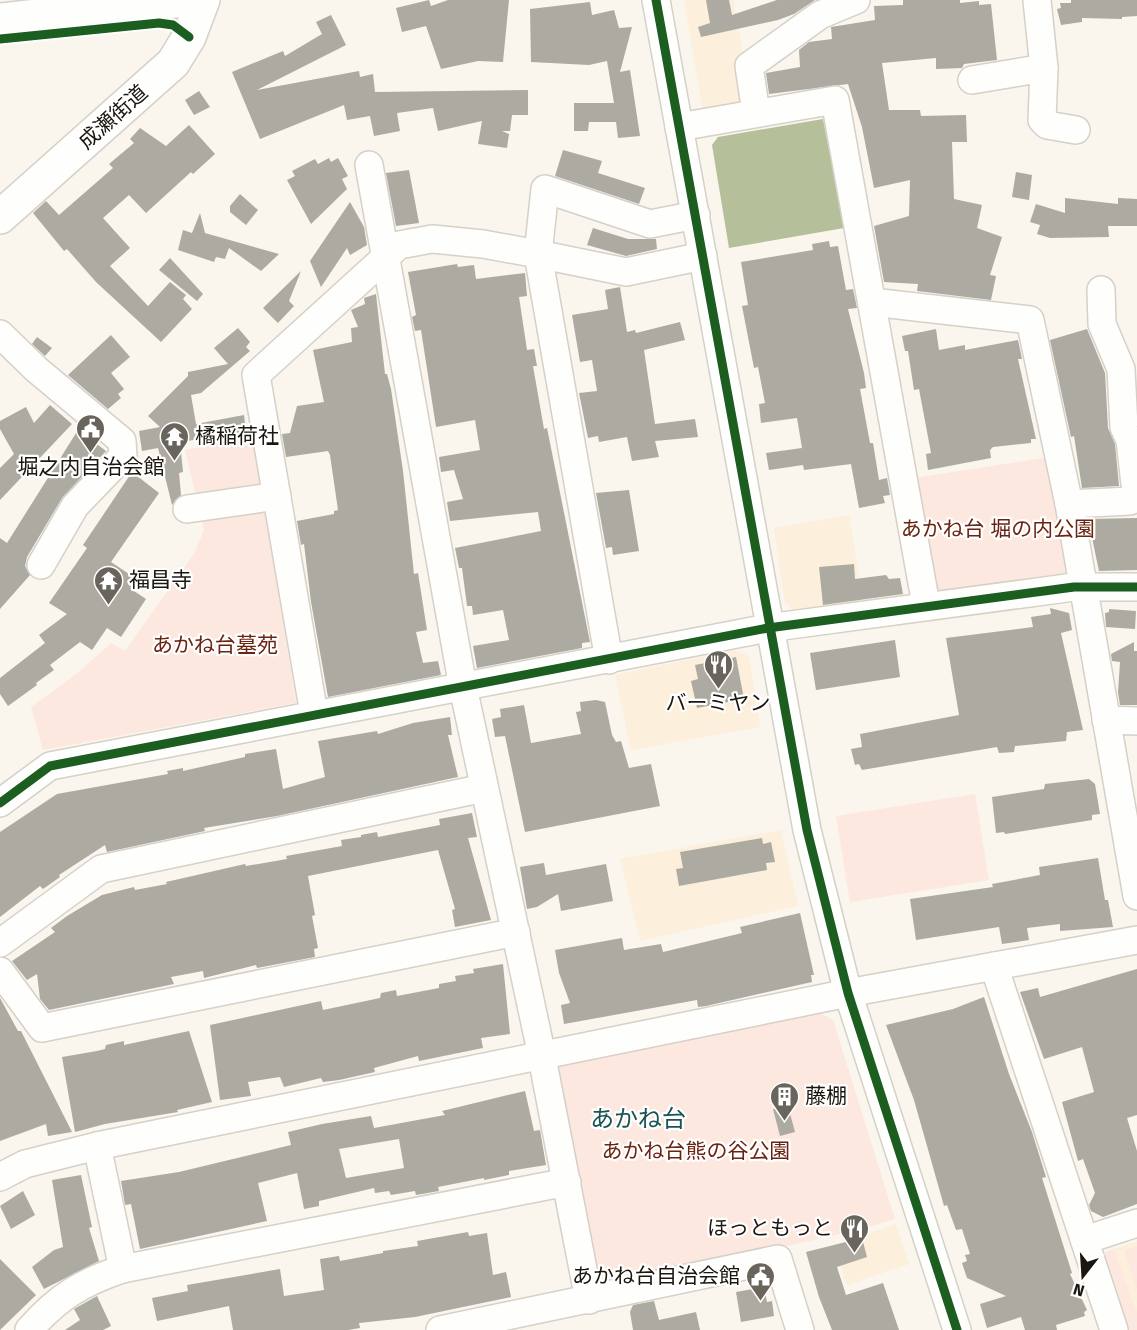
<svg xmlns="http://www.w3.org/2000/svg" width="1137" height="1330" viewBox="0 0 1137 1330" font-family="'Fira Sans','Noto Sans JP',sans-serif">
<rect width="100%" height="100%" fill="#faf5ed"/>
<g fill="#fcf0dc">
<polygon points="684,0 733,0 743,53 737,57 745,102 713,112 702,106"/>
<polygon points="849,515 863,603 798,613 785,603 774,528"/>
<polygon points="734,650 749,656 760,727 631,750 615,675"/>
<polygon points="781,830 798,906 640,941 620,859"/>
<polygon points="896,1224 909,1264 847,1285 834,1245"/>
<polygon points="1137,1241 1137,1330 1128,1330 1102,1253"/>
</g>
<g fill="#fde8df">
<polygon points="253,436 296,703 43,750 31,707 79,672 111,643 125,651 195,552 204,530 185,450"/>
<polygon points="1050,457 1074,587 925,599 914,478"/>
<polygon points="975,794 989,880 850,902 836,816"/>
<polygon points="817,1012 833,1020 895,1219 858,1230 607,1286 597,1279 554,1079 561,1065"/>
<polygon points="1137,1246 1137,1290 1124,1251"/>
<polygon points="1114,1249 1137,1313 1137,1330 1128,1330 1102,1253"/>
</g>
<polygon fill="#b5c09a" points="823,119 844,228 729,248 712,145 718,137"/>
<g fill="#adaaa2" fill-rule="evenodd">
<polygon points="429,0 431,6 448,0 509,0 503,62 478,61 441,69 426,26 402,32 396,8"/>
<polygon points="706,0 729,0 732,15 777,0 815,0 794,14 778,20 701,37 698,27 710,23"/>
<polygon points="903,0 960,0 960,3 979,1 979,5 991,4 997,60 964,64 962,68 936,69 936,58 882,63 889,110 920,110 921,116 966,115 967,142 952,142 954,199 982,205 977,228 1002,237 990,275 996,276 991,300 917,291 918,284 884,282 874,226 909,216 910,180 874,188 862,127 848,84 769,94 766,73 800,67 799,50 809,42 832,39 831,27 875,20 874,6 903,5"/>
<polygon points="1071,0 1137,0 1137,16 1122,17 1122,19 1082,18 1082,22 1061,25 1057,9 1061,8 1060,3 1071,3"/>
<polygon points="590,2 592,15 614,10 619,28 632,27 620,72 630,70 640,136 618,138 616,122 589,122 588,131 574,131 574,103 614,103 607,61 589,65 531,62 530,9"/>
<polygon points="331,15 346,45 257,90 359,71 360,77 373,74 375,92 528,90 528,115 512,115 510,131 502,131 509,134 507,148 478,144 482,121 438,131 433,108 397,113 400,131 374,136 370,116 347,120 344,105 260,139 232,72 283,51 285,56 322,34 316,22"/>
<polygon points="199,91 210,107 194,115 185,100"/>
<polygon points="189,125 215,154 193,174 191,172 146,213 129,195 103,218 130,248 110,266 148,306 170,282 186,295 183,299 192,309 161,342 96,282 67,249 64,251 33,213 46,201 59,215 113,168 109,164 134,143 130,139 140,128 166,146"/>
<polygon points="563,150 602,161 598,173 645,188 639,204 555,176"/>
<polygon points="329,158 331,162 338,158 348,176 342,179 347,189 311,224 287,180 295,176 292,171 315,159 318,164"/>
<polygon points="409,170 419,223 396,226 386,173"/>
<polygon points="1016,172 1032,175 1029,200 1012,197"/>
<polygon points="240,194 258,210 246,225 230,212 230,206"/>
<polygon points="1065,198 1118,204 1118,198 1137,199 1137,226 1108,226 1109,237 1050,238 1037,234 1040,225 1030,222 1036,204 1065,213"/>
<polygon points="350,202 364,227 367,245 350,255 347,248 321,287 310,261"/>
<polygon points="200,213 205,233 279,254 261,271 229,248 225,259 216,257 214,262 178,250 183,230 192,233"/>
<polygon points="593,228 628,239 656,239 657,249 626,256 587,245"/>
<polygon points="829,241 830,247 838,246 846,290 853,289 857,308 848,309 864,373 866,388 860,389 870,443 873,443 879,480 887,478 890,495 883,496 885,503 859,508 851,464 804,470 803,465 769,470 766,453 802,448 797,418 761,423 759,404 765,403 758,367 754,368 742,306 748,305 741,262 813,250 812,244"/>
<polygon points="170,258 203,294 197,301 159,270"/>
<polygon points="457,264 458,267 474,265 476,279 525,273 527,296 519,297 527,350 534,349 537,366 533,366 544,429 547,428 590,642 582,643 582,648 477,668 473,646 509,640 503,610 473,615 472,606 467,606 462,568 459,568 455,548 541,531 538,512 450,521 447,502 463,499 454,470 441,472 439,457 480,450 475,420 436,427 421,330 415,331 412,317 416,315 408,272"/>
<polygon points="301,271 289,301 294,306 278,323 263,308"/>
<polygon points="620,287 627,332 635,330 636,333 680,322 685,340 644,350 655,424 695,419 698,437 655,441 659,457 632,461 627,437 599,442 598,436 588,438 579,393 597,391 592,360 580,362 572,315 608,309 605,290"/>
<polygon points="376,294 385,374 387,374 391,389 403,471 414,574 418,573 427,630 416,632 423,663 438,661 441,675 328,697 311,602 304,544 301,545 297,521 334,514 334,511 338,510 330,455 328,451 286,457 282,434 290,433 297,406 324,402 313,350 352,342 351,328 358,327 351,310 365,304 364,298"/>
<polygon points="238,328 250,342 246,347 250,351 201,393 191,395 196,424 244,415 246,432 180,442 183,472 179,473 181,495 172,505 158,448 142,451 139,431 160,427 148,416 188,376 188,372 228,364 214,348"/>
<polygon points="936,329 939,350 965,345 965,350 1018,340 1022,359 1018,359 1036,439 1031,439 1031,443 993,447 990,450 991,458 928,470 926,454 931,453 919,389 914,390 908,351 905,351 902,336"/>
<polygon points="1087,329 1105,373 1108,428 1115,444 1119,486 1082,488 1074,436 1071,437 1050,340"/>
<polygon points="111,335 130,357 111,373 124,389 118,394 121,398 108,409 68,375"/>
<polygon points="37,337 52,348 45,356 32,344"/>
<polygon points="50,405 72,424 0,500 0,468 14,454 0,429 0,421 26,407 34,423"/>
<polygon points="78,430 106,451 62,498 27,557 25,566 30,575 0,609 0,538 7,543"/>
<polygon points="132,472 159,493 111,562 138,580 131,589 146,599 121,637 107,628 92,650 80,642 50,665 54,670 36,683 37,685 8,706 0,694 0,678 45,643 39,635 67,614 49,603 87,548 83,545"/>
<polygon points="629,490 639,551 613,555 612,547 606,548 596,493"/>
<polygon points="1137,518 1137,570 1099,571 1088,519"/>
<polygon points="854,564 855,579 886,575 889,579 900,578 903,594 823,605 819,567"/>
<polygon points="1050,608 1069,613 1072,630 1061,633 1083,730 1067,732 1066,741 1015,746 1014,752 999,753 997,747 862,770 859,764 855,765 851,749 862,747 860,734 959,715 946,638 1033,627 1031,617 1051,614"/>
<polygon points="1109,609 1136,611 1135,629 1106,627 1105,613 1109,612"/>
<polygon points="895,640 900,677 816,690 810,653"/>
<polygon points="1134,642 1134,651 1137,651 1137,705 1120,705 1118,692 1120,662 1112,661 1111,654"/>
<polygon points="736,657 744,699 697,708 691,681 698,679 695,665"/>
<polygon points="596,700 605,702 612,735 616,742 621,741 629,768 651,764 660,806 525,832 505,736 495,737 492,719 501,717 500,709 524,705 531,743 581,734 576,712 581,711 580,702"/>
<polygon points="450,717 452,735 448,735 458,777 277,816 204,828 205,831 107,852 105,845 59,875 60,877 43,889 40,886 0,917 0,832 57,794 168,774 167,771 183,768 183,771 245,757 245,754 276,749 283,789 325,777 318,741 377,731 378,734 413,723"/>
<polygon points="1089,779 1095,784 1100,814 1092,815 1092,820 1005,834 1004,832 996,833 992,797 1044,789 1045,784"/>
<polygon points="472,813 477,837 468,838 491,920 455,927 452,910 455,909 438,850 308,876 315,915 312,916 318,948 314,949 315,957 257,968 256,965 204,978 203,971 171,977 174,984 49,1010 40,999 37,974 27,980 12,961 55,932 51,928 67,916 102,895 134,887 135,890 167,884 166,882 245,864 246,866 287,859 286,856 342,846 341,840 361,837 361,835 377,832 378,837 440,825 439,819"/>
<polygon points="762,838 763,844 771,842 775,862 766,863 767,870 679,886 676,869 683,868 680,852"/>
<polygon points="1098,858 1105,900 1108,900 1113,927 1060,931 1060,924 1027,928 1029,940 1002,944 999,927 916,940 910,899 993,887 992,884 1040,875 1039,867"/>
<polygon points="544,863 546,875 606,864 613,901 561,911 558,894 537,907 527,909 520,867"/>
<polygon points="800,913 814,975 811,975 812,982 706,1006 698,1007 697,1000 564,1024 561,1005 570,1003 559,973 555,950 622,938 624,950 661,944 663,952 742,933 740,927"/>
<polygon points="503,964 510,1034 481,1038 483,1048 419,1061 418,1056 374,1068 375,1072 339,1080 323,1082 321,1078 284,1087 280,1077 248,1082 251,1096 220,1100 210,1025 321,1001 323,1010 380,998 381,993 396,990 397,996 439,988 439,984 456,981 455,976 474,973 473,969"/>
<polygon points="1137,969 1137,1115 1127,1118 1137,1151 1137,1204 1103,1217 1091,1211 1089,1205 1095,1193 1083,1159 1078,1161 1062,1102 1094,1092 1082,1047 1044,1059 1020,992 1038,988 1040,997"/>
<polygon points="984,997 1009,1074 1032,1132 1046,1177 1042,1178 1072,1273 1070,1274 1087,1310 1084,1312 1085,1316 1056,1325 1057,1330 1025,1330 1021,1317 987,1328 980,1304 1006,1296 967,1278 962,1263 967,1261 965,1255 970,1254 962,1229 956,1230 947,1205 944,1206 914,1100 886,1025 953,1009"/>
<polygon points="0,998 18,1031 21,1031 72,1132 48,1136 46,1124 0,1141"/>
<polygon points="189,1031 212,1102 177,1110 178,1112 105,1124 75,1132 62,1057 97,1051 105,1049 106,1045 124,1041 124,1045"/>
<path d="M525,1091L534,1131L540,1130L546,1165L509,1171V1175L484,1180V1178L438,1187L439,1191L416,1195L415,1191L391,1195L389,1191L375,1193L374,1188L319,1201V1206L304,1209L297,1173L258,1183L267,1221L140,1249L131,1204L125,1205L121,1181L179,1172L291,1145L288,1132L322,1124L371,1116L374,1128L445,1115L442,1111ZM399,1139L404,1168L346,1178L339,1149Z"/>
<polygon points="788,1106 795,1132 780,1136 773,1109"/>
<polygon points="81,1175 92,1227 89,1228 99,1261 44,1289 32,1267 54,1250 63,1247 52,1180"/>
<polygon points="23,1191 35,1215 11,1229 0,1206"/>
<polygon points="468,1232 469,1236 487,1233 493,1275 506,1272 511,1297 415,1317 359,1323 360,1328 348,1330 233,1330 229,1306 157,1321 152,1298 188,1291 187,1285 280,1269 284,1296 324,1290 320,1259 339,1256 340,1261 383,1253 383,1251 418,1246 417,1241"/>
<polygon points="862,1238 867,1257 837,1267 846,1295 883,1283 899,1330 832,1330 819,1297 806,1252"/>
<polygon points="0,1259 36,1295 0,1330"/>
<polygon points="764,1287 767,1302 772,1301 774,1316 741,1322 736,1292"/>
<polygon points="97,1296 111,1326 103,1330 65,1330 80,1320 74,1309"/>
<polygon points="654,1301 659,1320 696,1312 700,1330 633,1330 630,1312 633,1305"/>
</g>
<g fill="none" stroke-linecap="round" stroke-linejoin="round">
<defs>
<g id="minor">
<polyline points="656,0 807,830 848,993 957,1330"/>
<polyline points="1037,0 1044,68 1042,120 1047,125 1076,130"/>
<polyline points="972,80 1044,68"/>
<polyline points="756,113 749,66 820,15 856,0"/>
<polyline points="679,127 835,100 926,605"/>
<polyline points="369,165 463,687 539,1042 589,1300"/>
<polyline points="696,215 650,224 545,189 538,254 626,272 703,256"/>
<polyline points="872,302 1030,320 1069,504 1137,896"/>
<polyline points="0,334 36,369 122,441 123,456 75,506 41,565"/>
<polyline points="1069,504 1130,501 1136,493 1130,440 1124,427 1121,369 1102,324 1101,290"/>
<polyline points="187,509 277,496"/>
<polyline points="314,714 256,375 399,245 432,239 483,244 538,254 609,660"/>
<polyline points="1106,720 1137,721"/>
<polyline points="0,803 50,766 768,628 1074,587 1137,587"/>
<polyline points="0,943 101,869 484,788"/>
<polyline points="994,966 1114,1330"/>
<polyline points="0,971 42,1028 516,932"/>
<polyline points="97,1146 123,1269"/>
<polyline points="0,1177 25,1164 97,1146 848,993 1137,940"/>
<polyline points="1085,1240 1137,1223"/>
<path d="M29,1330C58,1297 81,1283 122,1269L567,1182"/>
<polyline points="440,1330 778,1259 800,1330"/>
</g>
<g id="major">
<polyline points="0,20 184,0"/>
<polyline points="0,217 173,63 189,37 203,0"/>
</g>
</defs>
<use href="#minor" stroke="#d5d0c8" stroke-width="30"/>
<use href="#major" stroke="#d5d0c8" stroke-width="36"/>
<use href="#minor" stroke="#fefefc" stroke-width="27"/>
<use href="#major" stroke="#fefefc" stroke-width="33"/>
<defs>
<g id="cycleway">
<polyline points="656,0 807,830 848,993 957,1330"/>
<polyline points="0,39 159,23 173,25 189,37"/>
<polyline points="0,803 50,766 768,628 1074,587 1137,587"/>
</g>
</defs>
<use href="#cycleway" stroke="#fff" stroke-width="13"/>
<use href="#cycleway" stroke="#1b5e20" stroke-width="9"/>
</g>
<defs>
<symbol id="civic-pin" viewBox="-11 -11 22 30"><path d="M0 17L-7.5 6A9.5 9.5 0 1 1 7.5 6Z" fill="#69645c" stroke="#fff"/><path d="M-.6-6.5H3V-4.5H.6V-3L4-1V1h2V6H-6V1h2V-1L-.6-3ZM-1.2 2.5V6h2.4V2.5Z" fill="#fff"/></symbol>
<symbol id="temple-pin" viewBox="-11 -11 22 30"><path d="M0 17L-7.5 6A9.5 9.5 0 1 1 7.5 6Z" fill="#69645c" stroke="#fff"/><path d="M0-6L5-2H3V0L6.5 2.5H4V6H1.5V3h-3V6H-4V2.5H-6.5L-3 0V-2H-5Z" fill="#fff"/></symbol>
<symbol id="restaurant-pin" viewBox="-11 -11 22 30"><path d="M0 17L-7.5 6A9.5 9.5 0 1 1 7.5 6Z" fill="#69645c" stroke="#fff"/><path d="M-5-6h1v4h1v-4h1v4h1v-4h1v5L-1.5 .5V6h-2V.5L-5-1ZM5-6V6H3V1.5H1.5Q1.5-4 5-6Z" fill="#fff"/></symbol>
<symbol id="building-pin" viewBox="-11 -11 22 30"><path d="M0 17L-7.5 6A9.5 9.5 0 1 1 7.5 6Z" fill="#69645c" stroke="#fff"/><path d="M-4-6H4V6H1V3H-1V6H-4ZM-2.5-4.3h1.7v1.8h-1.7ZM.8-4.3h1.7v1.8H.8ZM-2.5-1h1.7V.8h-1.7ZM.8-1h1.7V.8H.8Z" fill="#fff"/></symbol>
</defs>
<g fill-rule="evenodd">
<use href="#civic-pin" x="74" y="412" width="33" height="45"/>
<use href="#temple-pin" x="158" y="420" width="33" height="45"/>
<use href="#temple-pin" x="92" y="564" width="33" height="45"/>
<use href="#restaurant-pin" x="702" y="648" width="33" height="45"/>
<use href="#building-pin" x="768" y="1080" width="33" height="45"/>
<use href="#restaurant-pin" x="838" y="1212" width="33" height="45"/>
<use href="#civic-pin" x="744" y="1260" width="33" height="45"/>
</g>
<g text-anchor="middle" stroke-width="4.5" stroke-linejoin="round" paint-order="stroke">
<g font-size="21" fill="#1b160e" stroke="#fff">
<text transform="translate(113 117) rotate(-42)" y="7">成瀬街道</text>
</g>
<g font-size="21" fill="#1b160e" stroke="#fff" text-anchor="start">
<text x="195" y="443">橘稲荷社</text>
<text x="91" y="474" text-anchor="middle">堀之内自治会館</text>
<text x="129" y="587">福昌寺</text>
<text x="718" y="710" text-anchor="middle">バーミヤン</text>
<text x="805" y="1103">藤棚</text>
<text x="833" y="1235" text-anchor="end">ほっともっと</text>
<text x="740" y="1283" text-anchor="end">あかね台自治会館</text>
</g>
<g font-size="21" fill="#6a2411" stroke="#fff">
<text x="998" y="536">あかね台 堀の内公園</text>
<text x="215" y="652">あかね台墓苑</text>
<text x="696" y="1158">あかね台熊の谷公園</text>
</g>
<g font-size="24" fill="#185452" stroke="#fff">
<text x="638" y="1127">あかね台</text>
</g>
</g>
<g transform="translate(1083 1276) rotate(197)" stroke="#ffffff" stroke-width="4.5" paint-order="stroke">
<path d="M0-4.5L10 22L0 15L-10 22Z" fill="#1b160e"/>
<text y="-9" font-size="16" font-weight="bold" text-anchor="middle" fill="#1b160e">N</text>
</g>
</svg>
